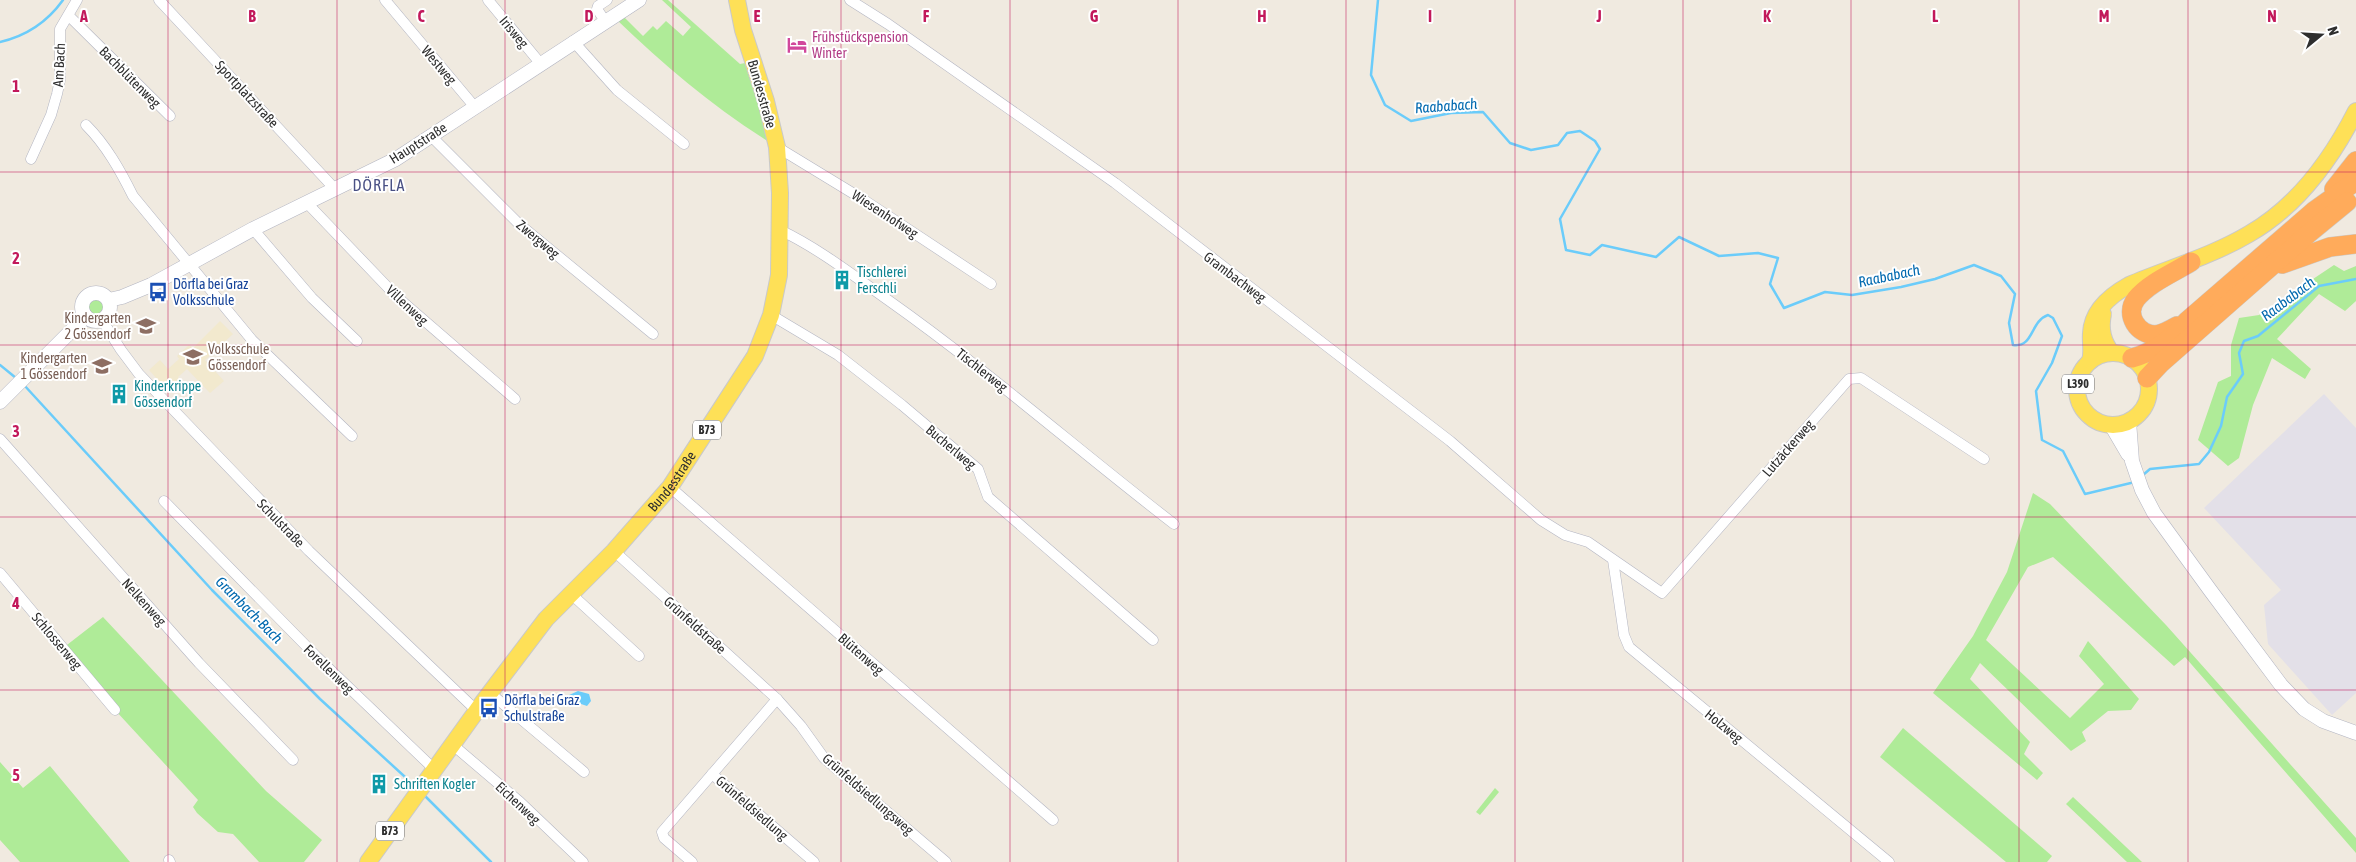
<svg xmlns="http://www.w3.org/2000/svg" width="2356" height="862" viewBox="0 0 2356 862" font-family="'Asap Condensed',sans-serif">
<rect width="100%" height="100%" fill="#f0eae0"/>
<polygon fill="#e3e0e8" points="2324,394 2356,428 2356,693 2332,715 2268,644 2264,605 2281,590 2204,508"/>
<polygon fill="#f2e9ce" points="220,321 233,334 205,360 224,381 210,393 187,369 178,377 180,380 168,391 149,370 160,360 168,369 179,359 177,356 189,345 193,348"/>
<g fill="#afeb98">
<path d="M662,0H668L740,64L745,63L764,118L769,142C712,106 665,66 617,20L623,16L643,36L653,26L657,30L666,21L683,36L691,27Z"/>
<polygon points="2334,265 2344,271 2356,266 2356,301 2345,311 2319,294 2277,339 2311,369 2305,379 2272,358 2253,405 2239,458 2228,466 2198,440 2218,382 2231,376 2231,345 2239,318 2259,315"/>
<circle cx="96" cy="307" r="8"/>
<polygon points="2033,493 2050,504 2166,625 2356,838 2356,853 2185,657 2174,666 2053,557 2028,567 1986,640 2070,718 2104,684 2079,656 2088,641 2139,699 2131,710 2108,711 2082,732 2086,741 2071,751 1980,663 1970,679 2030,742 2024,754 2043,773 2037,780 1933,693 1973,636 2007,572"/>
<polygon points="103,617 266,791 322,840 304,862 259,862 233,834 218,832 197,813 193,807 198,800 115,710 63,648"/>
<polygon points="1903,728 2052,856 2047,862 2006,862 1880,757"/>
<polygon points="0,762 23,788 50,766 130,862 20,862 0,840"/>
<polygon points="1495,788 1499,792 1480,815 1476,812"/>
<polygon points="2073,797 2142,862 2127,862 2066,804"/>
</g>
<polygon fill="#6bccfa" points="578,691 589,694 591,701 587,706 566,699 567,696"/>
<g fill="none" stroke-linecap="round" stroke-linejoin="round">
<g stroke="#6bccfa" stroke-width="2.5">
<path d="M1378,0L1371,75L1385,105L1411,121L1451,113L1483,112L1510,143L1531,150L1558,145L1567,133L1580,131L1595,141L1600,149L1560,219L1566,250L1590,255L1602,245L1656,257L1679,237L1719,256L1758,253L1778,258L1770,284L1784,308L1825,292L1852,295L1901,287L1935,279L1974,265L2001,276L2015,294L2009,323L2013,345C2034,348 2030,321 2048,315L2053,318L2062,336L2052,363L2036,391L2042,440L2063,451L2085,494L2135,482"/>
<path d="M0,42C26,36 48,21 63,0"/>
<polyline points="0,365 16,378"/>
<polyline points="24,385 212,590 320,699 416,787"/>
<polyline points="2143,475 2150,469 2199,464 2209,452 2221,426 2227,397 2243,374 2239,353 2244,341 2258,336 2319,286 2356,279"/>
<polyline points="423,794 491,862"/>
</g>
<defs>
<g id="minor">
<polyline points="159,0 334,188"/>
<polyline points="385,0 474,106"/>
<polyline points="488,0 540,63"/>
<polyline points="850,0 888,24 1115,183 1450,441 1541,520 1565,535 1588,542 1662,593 1849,379 1861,378 1984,459"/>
<polyline points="69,16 170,116"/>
<polyline points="605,21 597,9 598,6 607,0"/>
<polyline points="573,41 617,90 684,144"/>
<path d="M86,125C106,145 120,170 133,196L252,340L352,436"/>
<polyline points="431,136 519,224 653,334"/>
<polyline points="777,147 864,200 991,284"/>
<polyline points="31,159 51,115 57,94 60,80 60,29 77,0"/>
<polyline points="306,202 397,297 515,399"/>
<polyline points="253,229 312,298 357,341"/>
<path d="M780,230C818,248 854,276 888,300C987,370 1078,450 1174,524"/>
<polyline points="771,315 838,355 902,405 978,469 988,497 1153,640"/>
<polyline points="102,320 121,350 139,374 309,551 477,711"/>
<polyline points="0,439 199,663 293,760"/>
<polyline points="670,487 1053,820"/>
<polyline points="164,501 317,657 435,770"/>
<polyline points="614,551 777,699 801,726 824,758 946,862"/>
<polyline points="1613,560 1624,635 1629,647 1889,862"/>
<polyline points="0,573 115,710"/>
<polyline points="570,593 639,656"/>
<polyline points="490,693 584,772"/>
<polyline points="453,745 520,802 583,862"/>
<polyline points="712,774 814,862"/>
<polyline points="169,860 170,862"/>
<polyline points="692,862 664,838 662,832 777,699"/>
</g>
<g id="secondary">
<circle cx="96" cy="307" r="14"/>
<polyline points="109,300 122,297 151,285 253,229 396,159 639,0"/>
<polyline points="0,402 80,322 84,314"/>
<polyline points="2129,421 2132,461 2142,490 2154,513 2210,590 2281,685 2304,709 2323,721 2356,733"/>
<polyline points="2111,425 2128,454"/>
</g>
<g id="primary">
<path d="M2103,314C2100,328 2102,341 2112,353"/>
<circle cx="2113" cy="389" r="36"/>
<path d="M2090,361C2093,351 2090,342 2091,333C2092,310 2111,295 2129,285C2169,268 2212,256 2249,234C2298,206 2331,160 2356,111"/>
<path id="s1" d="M368,862L483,702L546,619L614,551L670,487L755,356L771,315L779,275L780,193L777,147L766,101L743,30L737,0"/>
</g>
<g id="motorway">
<polyline points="2334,189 2356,161"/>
<polyline points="2282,264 2330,247 2356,244"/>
<path d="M2177,326C2170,330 2163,334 2156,335C2138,335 2124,315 2136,299C2149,283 2173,273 2191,262"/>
<path d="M2132,358C2155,352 2172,339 2187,321L2314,211L2356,181"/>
<polyline points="2147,378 2161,363 2308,234 2347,202"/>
</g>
</defs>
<use href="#minor" stroke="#b3b5c2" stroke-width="11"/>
<use href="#secondary" stroke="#b3b5c2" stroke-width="15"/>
<use href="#primary" stroke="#c9c9c9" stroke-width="18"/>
<use href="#motorway" stroke="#c9c9c9" stroke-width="20"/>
<use href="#minor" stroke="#fff" stroke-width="10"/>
<use href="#secondary" stroke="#fff" stroke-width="14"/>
<use href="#primary" stroke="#fee057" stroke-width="16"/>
<use href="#motorway" stroke="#ffab5b" stroke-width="19"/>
</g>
<path fill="none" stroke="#c2185b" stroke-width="1" stroke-opacity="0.55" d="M168,0V862M337,0V862M505,0V862M673,0V862M841,0V862M1010,0V862M1178,0V862M1346,0V862M1515,0V862M1683,0V862M1851,0V862M2019,0V862M2188,0V862M0,172H2356M0,345H2356M0,517H2356M0,690H2356"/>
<defs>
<symbol id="hotel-bare" viewBox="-9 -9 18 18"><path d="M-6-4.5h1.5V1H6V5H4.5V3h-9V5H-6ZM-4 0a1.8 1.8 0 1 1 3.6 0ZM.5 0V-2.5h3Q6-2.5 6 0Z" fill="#d1479c" stroke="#fff" stroke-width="2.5" paint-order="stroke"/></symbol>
<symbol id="building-bare" viewBox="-9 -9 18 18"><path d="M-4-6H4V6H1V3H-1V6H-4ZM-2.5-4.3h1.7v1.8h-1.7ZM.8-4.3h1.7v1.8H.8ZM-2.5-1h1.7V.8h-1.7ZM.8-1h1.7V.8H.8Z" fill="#0f9aa8" stroke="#fff" stroke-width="2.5" paint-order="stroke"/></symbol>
<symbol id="bus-bare" viewBox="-9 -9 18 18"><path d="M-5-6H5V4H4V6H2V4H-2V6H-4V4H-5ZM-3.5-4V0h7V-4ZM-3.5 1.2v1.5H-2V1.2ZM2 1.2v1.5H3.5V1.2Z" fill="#1a4fb4" stroke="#fff" stroke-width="2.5" paint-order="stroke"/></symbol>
<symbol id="school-bare" viewBox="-9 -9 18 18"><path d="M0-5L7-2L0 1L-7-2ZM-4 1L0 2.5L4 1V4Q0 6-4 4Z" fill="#8d6e63" stroke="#fff" stroke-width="2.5" paint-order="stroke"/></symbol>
</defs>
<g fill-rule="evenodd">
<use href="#hotel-bare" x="783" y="31" width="28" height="28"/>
<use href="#building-bare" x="828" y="266" width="28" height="28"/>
<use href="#bus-bare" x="144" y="278" width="28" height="28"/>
<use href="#school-bare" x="132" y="312" width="28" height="28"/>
<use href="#school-bare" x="179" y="343" width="28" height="28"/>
<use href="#school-bare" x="88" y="352" width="28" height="28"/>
<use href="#building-bare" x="105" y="380" width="28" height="28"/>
<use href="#bus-bare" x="475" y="694" width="28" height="28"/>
<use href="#building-bare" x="365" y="770" width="28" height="28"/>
</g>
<g text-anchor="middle" stroke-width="4" stroke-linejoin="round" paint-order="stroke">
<g fill="#fff" stroke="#6d6d6d" stroke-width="1">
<rect x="2062" y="374.5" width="32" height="19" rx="4"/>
<rect x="693" y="420.5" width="28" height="19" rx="4"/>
<rect x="376" y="821.5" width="28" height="19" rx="4"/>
</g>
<g font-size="12" font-weight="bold" fill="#2e2e2e">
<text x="2078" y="388">L390</text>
<text x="707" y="434">B73</text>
<text x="390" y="835">B73</text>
</g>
<g font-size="14" fill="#2e2e2e" stroke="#fff">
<text transform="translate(514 32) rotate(50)" y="5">Irisweg</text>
<text transform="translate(59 65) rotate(-87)" y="5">Am Bach</text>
<text transform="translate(439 65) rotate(50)" y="5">Westweg</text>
<text transform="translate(130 77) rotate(45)" y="5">Bachblütenweg</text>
<text transform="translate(247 94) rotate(47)" y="5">Sportplatzstraße</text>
<text transform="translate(762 94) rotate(74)" y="5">Bundesstraße</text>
<text transform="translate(418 143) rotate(-32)" y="5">Hauptstraße</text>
<text transform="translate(885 214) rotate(33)" y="5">Wiesenhofweg</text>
<text transform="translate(538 239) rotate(40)" y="5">Zwergweg</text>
<text transform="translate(1235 277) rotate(37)" y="5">Grambachweg</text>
<text transform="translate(407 305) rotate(43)" y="5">Villenweg</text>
<text transform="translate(982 370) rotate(38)" y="5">Tischlerweg</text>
<text transform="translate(951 447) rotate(40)" y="5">Bucherlweg</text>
<text transform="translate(1788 448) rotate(-49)" y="5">Lutzäckerweg</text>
<text dy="5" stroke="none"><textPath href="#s1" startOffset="488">Bundesstraße</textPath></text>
<text transform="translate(281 523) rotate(46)" y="5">Schulstraße</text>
<text transform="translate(144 602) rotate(48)" y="5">Nelkenweg</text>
<text transform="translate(695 625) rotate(42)" y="5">Grünfeldstraße</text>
<text transform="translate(57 641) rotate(50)" y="5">Schlosserweg</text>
<text transform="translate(861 654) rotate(41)" y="5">Blütenweg</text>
<text transform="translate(329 669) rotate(44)" y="5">Forellenweg</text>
<text transform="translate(1724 726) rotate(39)" y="5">Holzweg</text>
<text transform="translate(868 794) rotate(41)" y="5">Grünfeldsiedlungsweg</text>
<text transform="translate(518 803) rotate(43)" y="5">Eichenweg</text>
<text transform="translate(752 808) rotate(41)" y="5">Grünfeldsiedlung</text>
</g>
<g font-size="14" fill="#b23c85" stroke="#fff" text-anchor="start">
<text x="812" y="42">Frühstückspension<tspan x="812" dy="16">Winter</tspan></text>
</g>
<g font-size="14" fill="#0d838f" stroke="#fff" text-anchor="start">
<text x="857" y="277">Tischlerei<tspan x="857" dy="16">Ferschli</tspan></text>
<text x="134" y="391">Kinderkrippe<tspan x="134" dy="16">Gössendorf</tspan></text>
<text x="394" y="789">Schriften Kogler</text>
</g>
<g font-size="14" fill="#164399" stroke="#fff" text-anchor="start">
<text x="173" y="289">Dörfla bei Graz<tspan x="173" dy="16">Volksschule</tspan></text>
<text x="504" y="705">Dörfla bei Graz<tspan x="504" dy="16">Schulstraße</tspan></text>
</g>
<g font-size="14" fill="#785e54" stroke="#fff" text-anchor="end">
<text x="131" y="323">Kindergarten<tspan x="131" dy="16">2 Gössendorf</tspan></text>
<text x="208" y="354" text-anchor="start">Volksschule<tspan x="208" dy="16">Gössendorf</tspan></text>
<text x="87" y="363">Kindergarten<tspan x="87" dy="16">1 Gössendorf</tspan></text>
</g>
<g font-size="15" font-style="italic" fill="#0169af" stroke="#fff">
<text transform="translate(1446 106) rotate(-4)" y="5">Raababach</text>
<text transform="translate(1889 276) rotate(-12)" y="5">Raababach</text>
<text transform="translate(2288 299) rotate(-37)" y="5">Raababach</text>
<text transform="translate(249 610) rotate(45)" y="5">Grambach-Bach</text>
</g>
<g font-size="16" letter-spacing="1" fill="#495084" stroke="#fff">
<text x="379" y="191">DÖRFLA</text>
</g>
</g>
<g font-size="16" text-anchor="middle" font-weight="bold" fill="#c2185b" stroke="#fff" stroke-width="4" stroke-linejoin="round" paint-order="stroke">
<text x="84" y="22">A</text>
<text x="252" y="22">B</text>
<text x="421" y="22">C</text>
<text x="589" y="22">D</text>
<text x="757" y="22">E</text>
<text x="926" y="22">F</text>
<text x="1094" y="22">G</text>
<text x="1262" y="22">H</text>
<text x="1430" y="22">I</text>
<text x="1599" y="22">J</text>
<text x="1767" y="22">K</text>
<text x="1935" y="22">L</text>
<text x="2104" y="22">M</text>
<text x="2272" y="22">N</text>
<text x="16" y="92">1</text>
<text x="16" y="264">2</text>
<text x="16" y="437">3</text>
<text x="16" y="609">4</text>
<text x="16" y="781">5</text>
</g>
<g transform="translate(2321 35) rotate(72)" stroke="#ffffff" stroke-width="4" paint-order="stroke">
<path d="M0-4L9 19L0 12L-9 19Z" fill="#2e2e2e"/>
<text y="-8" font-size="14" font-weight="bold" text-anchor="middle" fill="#2e2e2e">N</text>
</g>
</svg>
